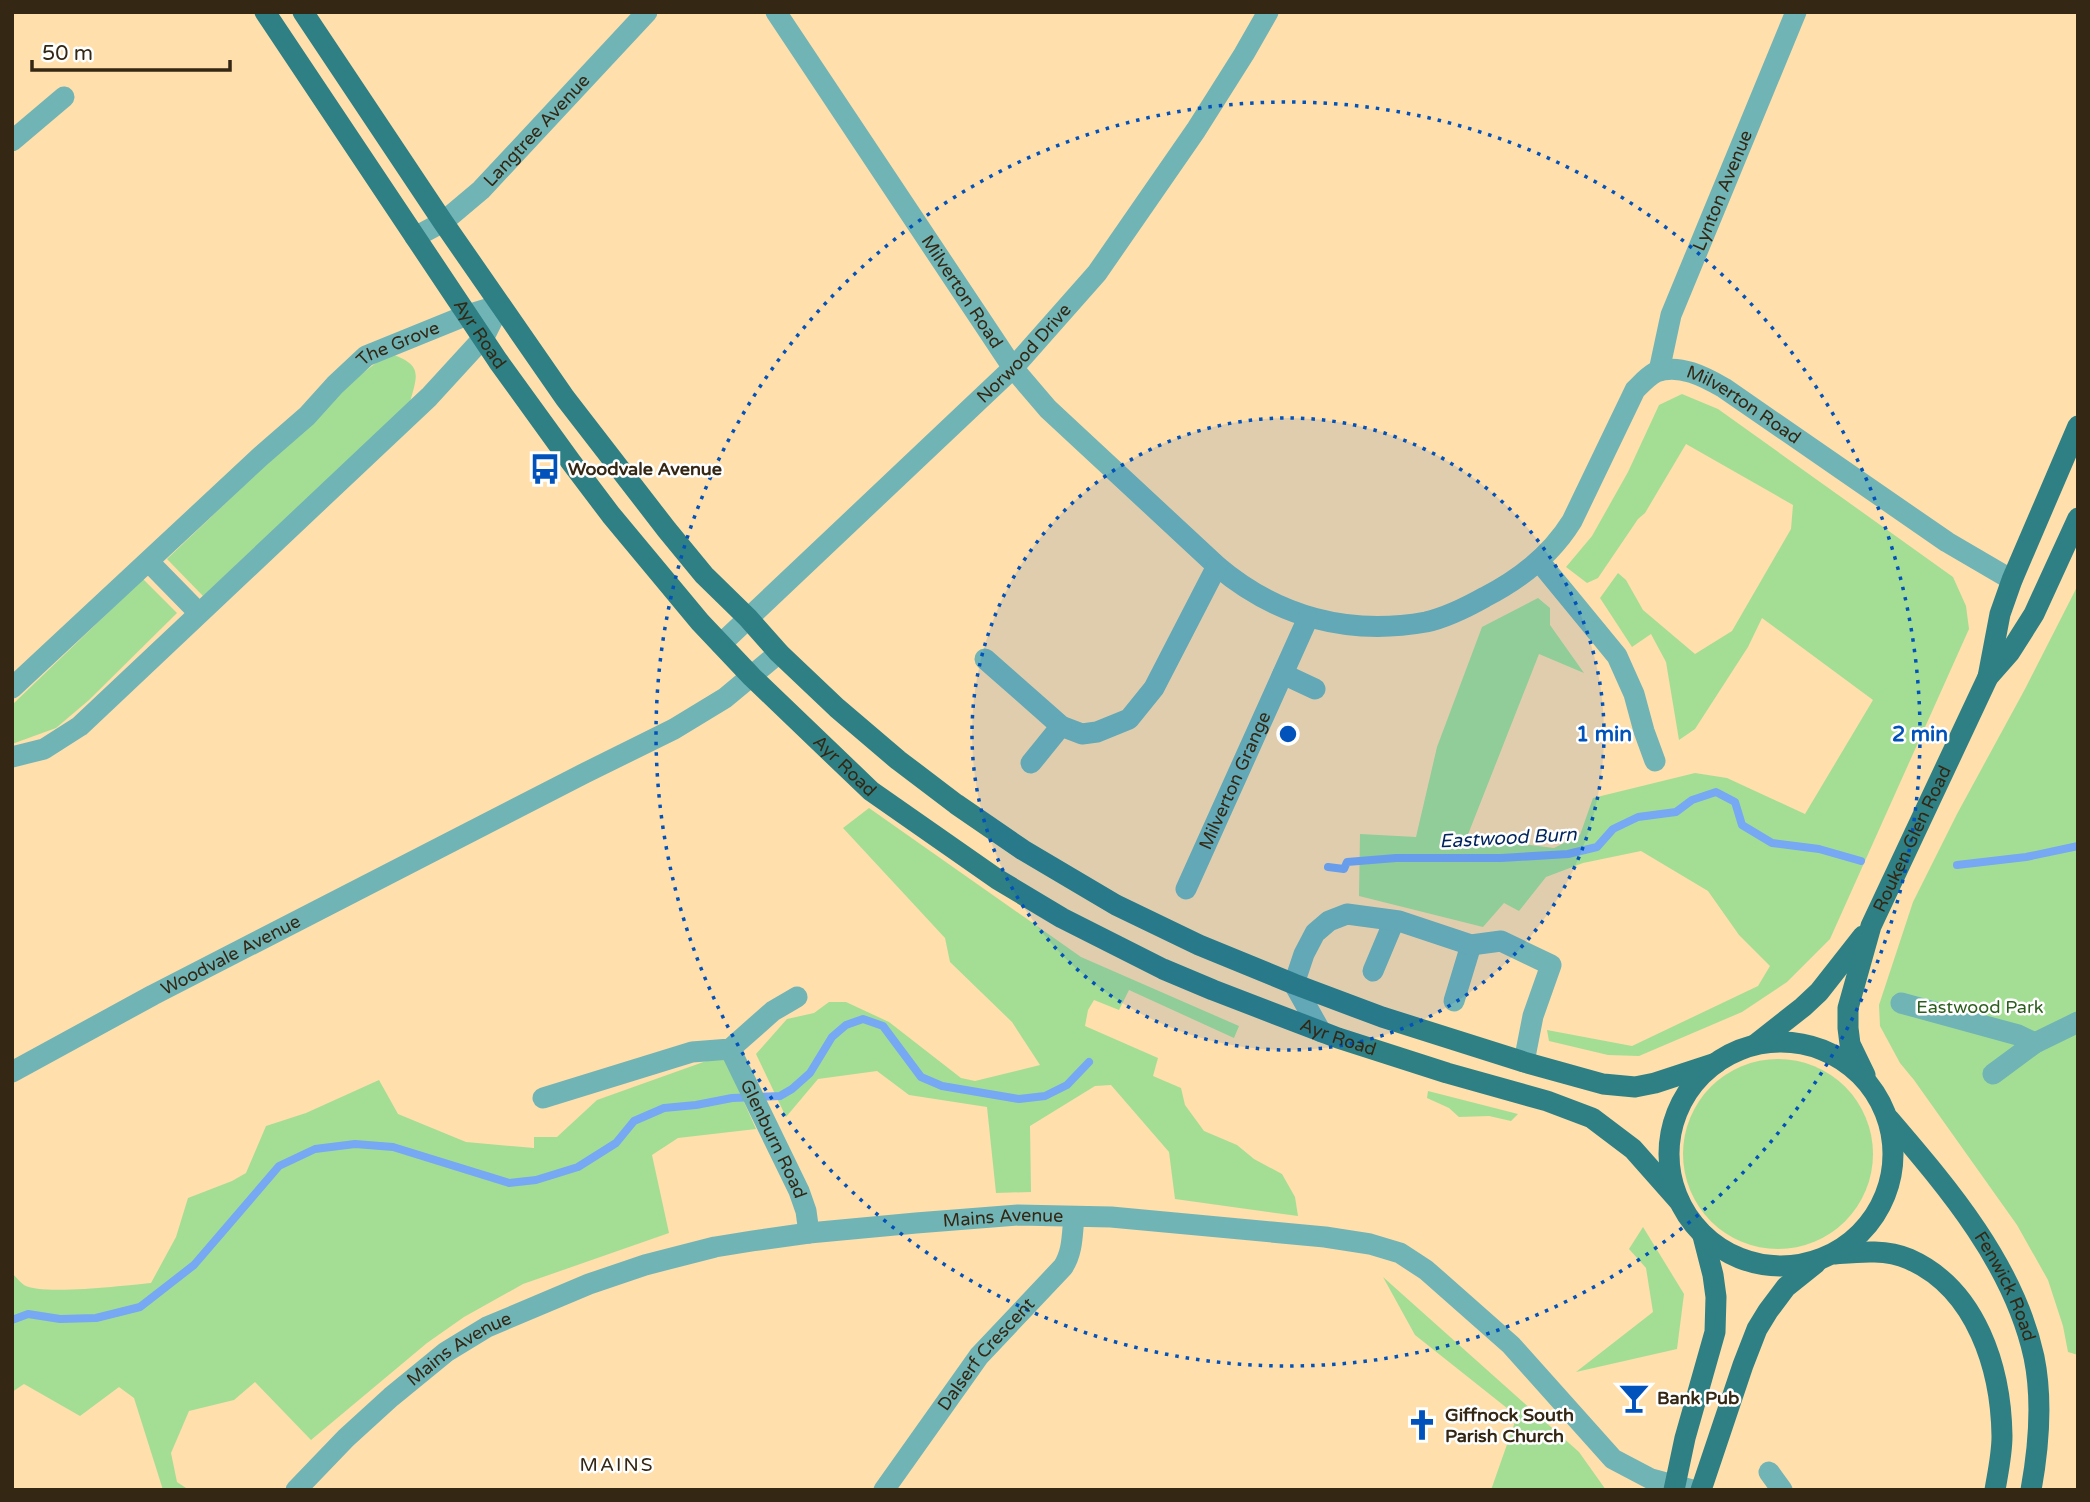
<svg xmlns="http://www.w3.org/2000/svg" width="2090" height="1502" viewBox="0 0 2090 1502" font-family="'Varela Round',sans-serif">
<rect width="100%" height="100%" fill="#ffdfac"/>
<g fill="#a4de95">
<path d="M389,353C421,365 419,371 410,402L203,596L167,559L359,376Z"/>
<polygon points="1682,394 1718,409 1953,577 1966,606 1969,629 1830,939 1787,982 1742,1012 1639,1056 1608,1055 1549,1041 1547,1030 1632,1046 1758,986 1770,966 1739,935 1708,891 1641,851 1583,863 1546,877 1519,911 1504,903 1483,927 1359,896 1360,834 1416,837 1437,747 1482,627 1538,598 1550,608 1550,625 1584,673 1539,654 1467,837 1554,848 1580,835 1593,798 1695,773 1727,778 1805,814 1873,700 1762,618 1748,647 1695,729 1679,740 1666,662 1651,634 1632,647 1600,598 1618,573 1626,580 1643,610 1695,654 1732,631 1791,529 1793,505 1686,444 1645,513 1638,519 1598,578 1587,583 1566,567 1592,536 1628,472 1659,405"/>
<polygon points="143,579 177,613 89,700 56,728 12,744 12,705"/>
<polygon points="2078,585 2078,1355 2068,1352 2063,1326 2048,1280 2017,1225 1914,1080 1900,1063 1880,1026 1879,1005 1913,902 1957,814 2025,689"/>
<polygon points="869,808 1081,957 1239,1026 1234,1038 1129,990 1119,1010 1094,1000 1088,1010 1085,1026 1158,1058 1153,1076 1181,1088 1185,1105 1204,1131 1237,1145 1254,1159 1282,1174 1295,1197 1298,1216 1175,1199 1169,1152 1111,1085 1095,1086 1030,1126 1031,1192 996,1193 987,1107 909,1095 877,1071 818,1079 786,1117 756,1054 787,1019 814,1013 829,1002 846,1002 889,1022 961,1078 975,1081 1040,1065 1012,1022 950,962 945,938 843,828"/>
<path d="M723,1055L756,1129L678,1138L652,1155L669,1233L523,1284L464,1317L427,1343L311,1440L255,1382L234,1400L189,1411L171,1453L177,1482L189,1490H163L134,1398L119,1387L80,1416L24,1384L12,1392V1273C16,1277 20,1282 24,1285C42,1296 128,1285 151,1283L176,1237L188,1198L232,1181L246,1173L266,1126L306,1113L379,1080L398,1114L466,1142L534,1148V1137H557L597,1100Z"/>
<circle cx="1778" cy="1154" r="95"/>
<polygon points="1428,1091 1518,1114 1511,1121 1489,1116 1459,1117 1449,1108 1427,1098"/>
<polygon points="1643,1227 1684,1294 1677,1349 1576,1372 1653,1312 1646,1268 1629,1249"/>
<polygon points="1383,1277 1579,1452 1606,1490 1491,1490 1517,1416 1415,1335"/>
</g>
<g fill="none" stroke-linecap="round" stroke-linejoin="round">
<g stroke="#77a8f3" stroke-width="8">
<polyline points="1957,865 2026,857 2078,846"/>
<polyline points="1328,867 1344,869 1347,862 1396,858 1501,858 1568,854 1597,847 1613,829 1638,817 1676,812 1692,800 1716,792 1735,802 1742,825 1772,843 1819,849 1861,861"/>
<polyline points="12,1320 28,1314 60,1319 96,1318 140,1307 194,1265 279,1166 315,1149 355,1144 393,1147 509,1183 536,1180 578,1167 616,1143 634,1121 664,1108 696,1105 732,1098 780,1096 792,1089 810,1073 832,1037 846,1025 863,1019 883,1026 921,1077 942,1086 1019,1099 1045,1096 1067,1085 1089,1062"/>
</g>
<g stroke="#70b4b6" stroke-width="21">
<path id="s1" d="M776,12L1013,368L1048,409L1217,566C1277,617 1349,636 1426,622C1444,618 1469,606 1485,597C1520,579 1551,555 1572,521L1635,390C1642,383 1648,376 1656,372C1679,363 1705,377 1724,388L1947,542L2012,580"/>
<polyline points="12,141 64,97"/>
<path id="s2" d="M415,237L443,222L481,190L647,12"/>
<path id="s3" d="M1659,371L1671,315L1796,12"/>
<polyline points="1539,561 1617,656 1634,694 1644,731 1655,761"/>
<polyline points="149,562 199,613"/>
<path id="s4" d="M721,644L1013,368L1097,273L1196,130L1244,54L1268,12"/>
<polyline points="985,659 1061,726 1082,734 1097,732 1129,719 1154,688 1217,566"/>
<polyline points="1283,674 1315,689"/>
<path id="s5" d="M12,688L261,456L307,416L335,385L366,356L467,315L500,305"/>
<polyline points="12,757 44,749 80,726 429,397 484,337 500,305"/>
<polyline points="1031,763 1061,726"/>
<path id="s6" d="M1186,889L1308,618"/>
<polyline points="1373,971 1394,921"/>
<polyline points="1454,1001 1471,945"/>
<polyline points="1901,1003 2018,1035 2035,1043"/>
<polyline points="1321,1032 1294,984 1304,954 1315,933 1329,921 1347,914 1399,921 1471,945 1501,941 1551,965 1533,1016 1524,1062"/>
<path id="s7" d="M730,1049L799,1191L806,1211L809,1233"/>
<path id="s8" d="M12,1072L153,995L585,773L674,729L725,698L779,653"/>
<polyline points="1993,1074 2035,1043 2078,1022"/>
<polyline points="543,1098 692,1052 730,1049 773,1011 797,997"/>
<polyline points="1769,1472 1782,1490"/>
<path id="s9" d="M296,1490L346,1438L391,1397L446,1352L487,1327L589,1284L645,1265L715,1247L752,1241L809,1233L916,1223L1018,1215L1111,1217L1325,1237L1370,1244L1400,1253L1426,1270L1511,1345L1613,1459L1651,1479L1692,1490"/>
<path id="s10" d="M884,1490L979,1356L1063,1267C1073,1252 1072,1234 1074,1217"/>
</g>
<g stroke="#2e8084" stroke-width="21">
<path id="s11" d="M265,12L498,361L571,462L611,515L700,622L752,677L871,791L997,879L1062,918L1163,969L1213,990L1338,1038L1447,1073L1547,1101L1592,1118L1633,1149L1679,1201"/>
<polyline points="303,12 443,222 565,398 667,530 704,575 748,618 779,653 837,708 898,760 956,804 1023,850 1116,905 1199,945 1294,984 1382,1017 1524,1062 1603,1084 1635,1087 1655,1083 1716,1063"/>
<polyline points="1988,677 2000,614 2012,580 2078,426"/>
<circle cx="1781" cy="1154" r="112"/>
<polyline points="1756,1044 1803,1007 1819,992 1863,936"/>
<path id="s12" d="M1865,1075L1850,1044L1848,1028V1008L1871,926L1988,677L2010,652L2034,614L2078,518"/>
<path id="s13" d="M1889,1119C1949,1189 2014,1265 2034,1357C2043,1401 2039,1446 2031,1490"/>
<path d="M1835,1254C1859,1252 1886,1249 1909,1259C1977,1289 2001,1369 2002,1436C2002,1454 1998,1472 1995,1490"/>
<polyline points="1674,1490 1685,1438 1715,1332 1716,1297 1713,1275 1703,1236"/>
<polyline points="1701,1490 1743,1365 1757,1329 1768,1311 1786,1287 1816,1263"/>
</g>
</g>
<circle cx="1288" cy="734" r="316" fill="#0152bb" fill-opacity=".12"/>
<g fill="none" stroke="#0152bb" stroke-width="3.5" stroke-dasharray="3.5 7">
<circle cx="1288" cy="734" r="316"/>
<circle cx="1288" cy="734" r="632"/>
</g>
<defs>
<symbol id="bus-bare" viewBox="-9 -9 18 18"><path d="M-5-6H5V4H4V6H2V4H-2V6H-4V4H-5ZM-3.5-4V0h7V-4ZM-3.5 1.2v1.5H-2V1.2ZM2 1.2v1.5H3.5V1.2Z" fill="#0152bb" stroke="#fff" stroke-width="2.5" paint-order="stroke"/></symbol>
<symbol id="bar-bare" viewBox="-9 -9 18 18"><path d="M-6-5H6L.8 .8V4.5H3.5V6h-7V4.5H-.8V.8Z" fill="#0152bb" stroke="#fff" stroke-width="2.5" paint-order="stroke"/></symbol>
<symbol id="church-bare" viewBox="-9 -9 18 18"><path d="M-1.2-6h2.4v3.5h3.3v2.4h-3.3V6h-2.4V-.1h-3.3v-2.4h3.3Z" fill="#0152bb" stroke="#fff" stroke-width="2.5" paint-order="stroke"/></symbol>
</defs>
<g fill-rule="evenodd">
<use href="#bus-bare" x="523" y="447" width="44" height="44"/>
<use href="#bar-bare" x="1612" y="1376" width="44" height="44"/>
<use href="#church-bare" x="1400" y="1403" width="44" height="44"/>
</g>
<g text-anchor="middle" stroke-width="5" stroke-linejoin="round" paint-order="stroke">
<g font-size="18" fill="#342713" stroke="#fff">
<text dy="6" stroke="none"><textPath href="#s2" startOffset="163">Langtree Avenue</textPath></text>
<text dy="6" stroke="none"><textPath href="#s3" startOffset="192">Lynton Avenue</textPath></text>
<text dy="6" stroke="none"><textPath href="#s1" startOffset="336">Milverton Road</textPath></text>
<text dy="6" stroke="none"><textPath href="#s11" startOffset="387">Ayr Road</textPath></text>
<text dy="6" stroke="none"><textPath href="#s5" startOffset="520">The Grove</textPath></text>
<text dy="6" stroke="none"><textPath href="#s4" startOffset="420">Norwood Drive</textPath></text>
<text dy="6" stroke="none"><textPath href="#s1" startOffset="1388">Milverton Road</textPath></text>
<text dy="6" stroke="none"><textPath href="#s11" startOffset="954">Ayr Road</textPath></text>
<text dy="6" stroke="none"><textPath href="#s6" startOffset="119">Milverton Grange</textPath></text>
<text dy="6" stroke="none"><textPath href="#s12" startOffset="252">Rouken Glen Road</textPath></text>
<text dy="6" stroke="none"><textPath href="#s8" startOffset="248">Woodvale Avenue</textPath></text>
<text dy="6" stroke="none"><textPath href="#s11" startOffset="1521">Ayr Road</textPath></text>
<text dy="6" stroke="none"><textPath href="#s7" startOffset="100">Glenburn Road</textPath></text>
<text dy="6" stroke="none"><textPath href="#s9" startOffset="784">Mains Avenue</textPath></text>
<text dy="6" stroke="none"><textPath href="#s13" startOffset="205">Fenwick Road</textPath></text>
<text dy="6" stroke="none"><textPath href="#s9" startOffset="217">Mains Avenue</textPath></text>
<text dy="6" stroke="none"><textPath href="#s10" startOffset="170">Dalserf Crescent</textPath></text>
</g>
<g font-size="18" font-weight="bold" fill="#342713" stroke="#fff" text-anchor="start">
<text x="568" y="475">Woodvale Avenue</text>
<text x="1657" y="1404">Bank Pub</text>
<text x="1445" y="1421">Giffnock South<tspan x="1445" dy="21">Parish Church</tspan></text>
</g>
<g font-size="18" fill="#2c5e1d" stroke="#fff">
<text x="1980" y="1013">Eastwood Park</text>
</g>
<g font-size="19" font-style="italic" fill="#00255e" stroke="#fff">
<text transform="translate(1508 837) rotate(-3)" y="7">Eastwood Burn</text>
</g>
<g font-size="19" letter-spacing="2" fill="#342713" stroke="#fff">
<text x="617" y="1471">MAINS</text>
</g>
</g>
<circle cx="1288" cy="734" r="10" fill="#0152bb" stroke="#fff" stroke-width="3.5"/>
<g font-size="21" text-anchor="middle" font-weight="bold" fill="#0152bb" stroke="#fff" stroke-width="5" stroke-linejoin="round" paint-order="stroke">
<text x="1604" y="741">1 min</text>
<text x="1920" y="741">2 min</text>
</g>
<rect width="2090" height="1502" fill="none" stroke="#342713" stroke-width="28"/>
<path d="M32 60v10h198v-10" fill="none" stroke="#342713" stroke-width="3.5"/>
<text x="42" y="60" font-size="21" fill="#342713" stroke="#ffffff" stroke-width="5" paint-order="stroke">50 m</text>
</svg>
